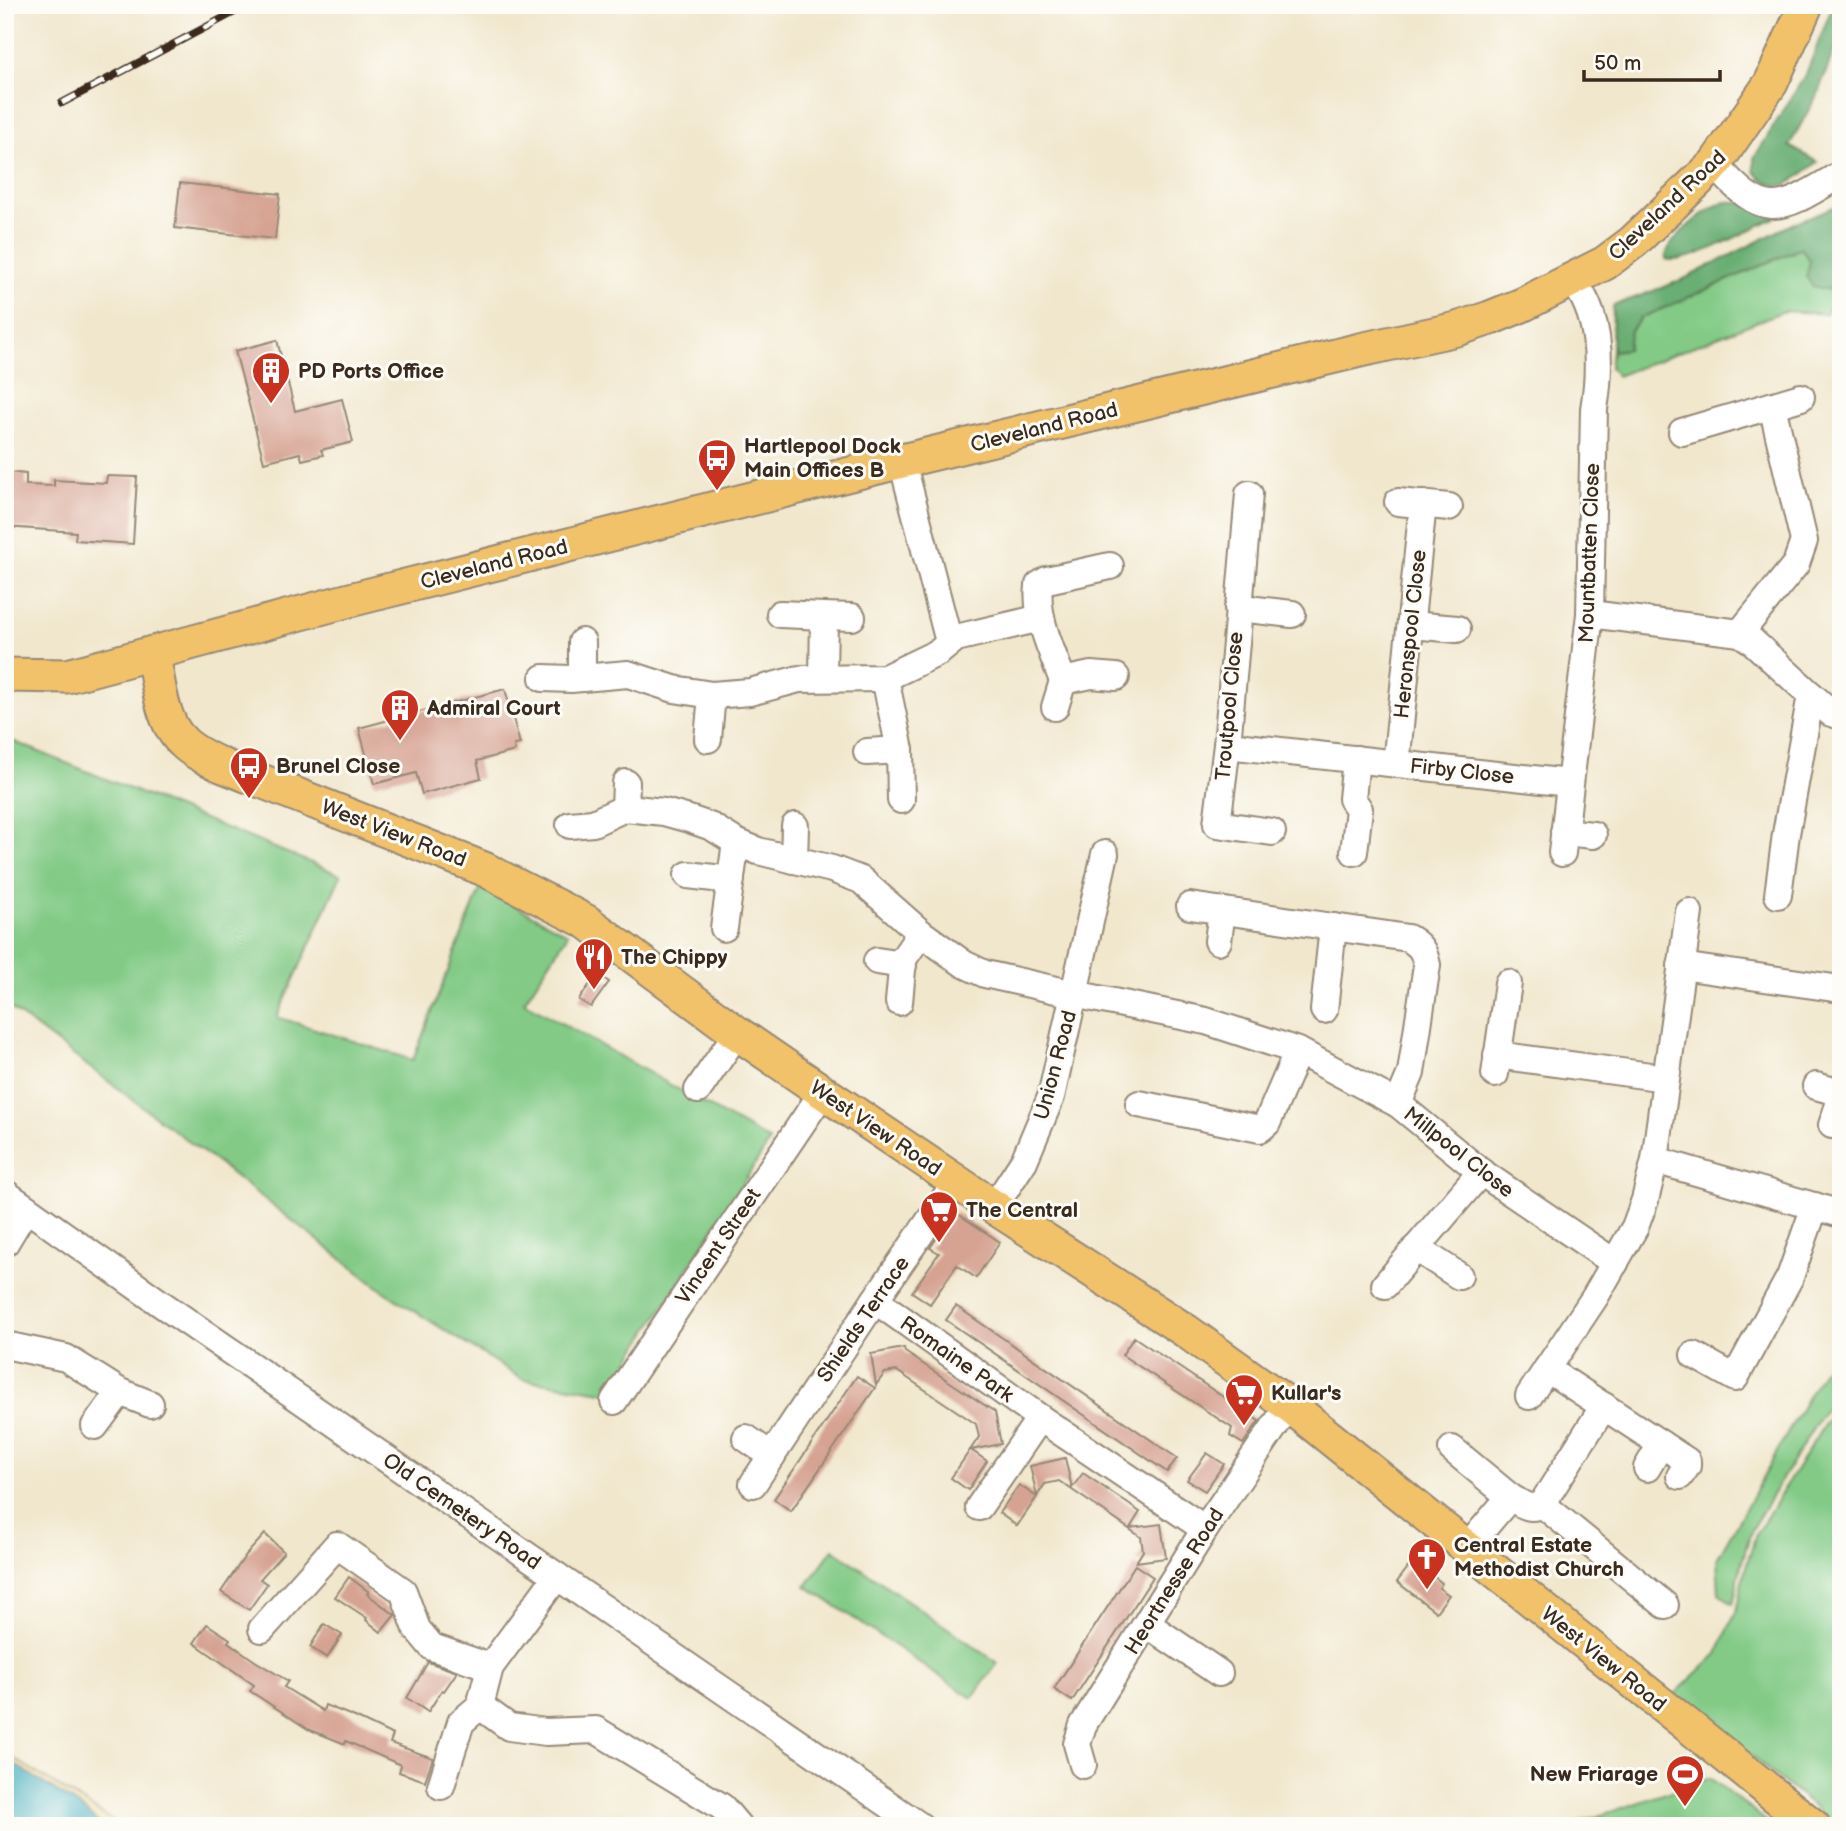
<svg xmlns="http://www.w3.org/2000/svg" width="1846" height="1831" viewBox="0 0 1846 1831" font-family="'Balsamiq Sans',sans-serif">
<rect width="100%" height="100%" fill="#fdfcf7"/>
<filter id="ink" filterUnits="userSpaceOnUse"><feTurbulence type="fractalNoise" baseFrequency=".0143" numOctaves="2"/><feDisplacementMap in="SourceGraphic" scale="14" xChannelSelector="R" yChannelSelector="G"/><feConvolveMatrix kernelMatrix="1 2 1 2 8 2 1 2 1" color-interpolation-filters="sRGB"/></filter>
<filter id="wash" filterUnits="userSpaceOnUse"><feTurbulence type="fractalNoise" baseFrequency=".00686" numOctaves="4" result="noise"/><feDisplacementMap in="SourceGraphic" scale="28" xChannelSelector="R" yChannelSelector="G"/><feGaussianBlur stdDeviation="1.57" result="paint"/><feColorMatrix in="noise" values="0 0 0 0 0 0 0 0 0 0 0 0 0 0 0 0 0 1.4 0 .05"/><feComposite in="paint" operator="in"/></filter>
<g filter="url(#wash)">
<rect width="100%" height="100%" fill="#f1e7cd"/>
<g fill="#82ca86" stroke="#5e7a52" stroke-width="2">
<polygon points="1802,248 1828,290 1837,280 1838,287 1826,314 1784,311 1617,376 1610,367 1612,351 1627,349 1631,330 1641,318"/>
<polygon points="5,738 341,875 277,1017 413,1060 481,887 568,934 524,1002 770,1141 608,1393 522,1379 386,1293 227,1170 5,1004"/>
<polygon points="1841,1338 1841,1383 1752,1528 1741,1565 1733,1604 1719,1593 1717,1559"/>
<polygon points="1841,1398 1841,1826 1838,1826 1674,1695 1717,1654 1736,1612 1744,1573 1756,1534"/>
<polygon points="833,1549 998,1663 972,1698 806,1586"/>
<polygon points="1710,1778 1773,1826 1569,1826"/>
</g>
<g fill="#69ae73" stroke="#526c48" stroke-width="2">
<path d="M1833,5H1841V32L1818,93L1789,146L1818,162C1793,180 1779,200 1754,171V158L1806,74Z"/>
<path d="M1740,202L1776,217C1754,227 1686,267 1666,259C1664,242 1707,207 1723,203C1728,201 1735,202 1740,202Z"/>
<path d="M1834,207C1845,231 1846,270 1828,290L1813,286L1806,277L1810,261L1801,248L1641,318L1631,330L1627,349L1612,351L1613,306L1682,280L1796,222Z"/>
</g>
<polygon fill="#eeda9e" stroke="#94825e" stroke-width="2" points="5,1754 13,1758 121,1826 5,1826"/>
<polygon fill="#3caabb" stroke="#3c6a6c" stroke-width="2" points="5,1758 79,1806 102,1826 5,1826"/>
<g id="blocks">
<g fill="#d6a292">
<polygon points="180,183 280,194 275,239 175,228"/>
<polygon points="277,340 295,411 342,399 353,442 321,450 323,455 302,460 300,453 264,462 235,351"/>
<polygon points="5,472 26,474 26,485 54,486 54,480 106,483 107,476 137,477 133,544 75,540 76,532 5,527"/>
<polygon points="505,689 520,744 514,745 515,751 477,761 481,778 422,794 416,773 374,784 359,728"/>
<polygon points="597,974 609,982 591,1007 579,1000"/>
<polygon points="955,1212 1000,1242 976,1278 957,1265 930,1304 912,1292 939,1253 930,1248"/>
<polygon points="956,1306 1177,1458 1167,1472 946,1320"/>
<polygon points="1134,1337 1259,1421 1243,1444 1230,1436 1232,1428 1122,1355"/>
<polygon points="904,1348 905,1352 995,1412 1001,1444 971,1450 987,1461 968,1490 951,1478 979,1437 976,1424 897,1371 885,1373 876,1385 871,1354"/>
<polygon points="857,1376 875,1388 791,1511 774,1499"/>
<polygon points="1207,1453 1224,1464 1205,1491 1187,1480"/>
<polygon points="1065,1458 1072,1488 1083,1473 1140,1512 1130,1528 1161,1524 1166,1558 1136,1562 1143,1551 1141,1537 1059,1481 1045,1484 1037,1496 1030,1466"/>
<polygon points="1019,1485 1037,1497 1017,1526 999,1513"/>
<polygon points="265,1534 284,1552 260,1579 267,1584 249,1610 221,1592 245,1556"/>
<polygon points="1135,1565 1153,1577 1072,1701 1054,1689"/>
<polygon points="1410,1565 1421,1573 1424,1569 1442,1583 1439,1588 1449,1595 1436,1612 1397,1582"/>
<polygon points="349,1577 369,1592 367,1594 395,1615 381,1632 366,1620 367,1618 335,1597"/>
<polygon points="207,1624 230,1639 228,1642 255,1661 288,1681 284,1687 323,1711 325,1705 355,1717 393,1735 390,1743 433,1758 425,1781 399,1772 401,1765 346,1741 345,1744 308,1729 250,1691 254,1685 194,1643"/>
<polygon points="324,1624 342,1635 327,1658 310,1647"/>
<polygon points="428,1662 457,1672 444,1691 442,1690 428,1712 407,1698"/>
</g>
</g>
</g>
<g filter="url(#ink)">
<use href="#blocks" fill-opacity="0" stroke="#968876" stroke-width="2"/>
<g fill="none" stroke-linecap="round" stroke-linejoin="round">
<defs>
<g id="minor">
<path d="M1715,164C1766,224 1781,210 1841,174"/>
<polyline points="1682,432 1801,397"/>
<polyline points="902,461 949,642"/>
<polyline points="1249,494 1227,745 1217,824 1272,832"/>
<polyline points="1398,502 1449,507"/>
<path d="M1110,566L1047,580L1039,585C1035,617 1052,651 1063,681L1091,675L1116,677"/>
<polyline points="1238,608 1292,614"/>
<polyline points="780,614 824,616 823,677"/>
<polyline points="1590,614 1740,633 1752,641 1811,695 1786,834 1778,895"/>
<polyline points="824,616 852,617"/>
<polyline points="1411,625 1457,629"/>
<polyline points="1740,633 1796,564 1804,541 1772,406"/>
<polyline points="582,642 582,678"/>
<polyline points="543,678 571,679 628,674 674,689 712,695 750,692 799,679 885,678 939,652 956,638 1041,618"/>
<polyline points="885,678 900,750 901,800"/>
<polyline points="1811,695 1831,713 1841,716"/>
<polyline points="1055,707 1063,681"/>
<polyline points="708,739 712,695"/>
<polyline points="1227,745 1569,783"/>
<polyline points="867,752 900,750"/>
<polyline points="1396,764 1423,504"/>
<polyline points="625,808 626,783"/>
<polyline points="570,825 593,823 625,808 664,812 689,819 712,827 736,842 758,851 832,869 861,880 921,933 964,964 985,974 1074,994 1206,1021 1298,1051 1398,1104 1481,1172 1615,1263"/>
<polyline points="1564,832 1593,835"/>
<polyline points="1354,852 1359,809 1352,799 1356,759"/>
<path d="M1562,853L1590,614L1594,409C1601,366 1601,313 1571,279"/>
<polyline points="794,860 795,826"/>
<polyline points="688,875 731,880"/>
<path d="M1190,906L1408,938C1420,945 1424,950 1427,965L1411,1073L1398,1104"/>
<polyline points="724,928 736,842"/>
<polyline points="1218,941 1222,911"/>
<polyline points="877,961 903,965"/>
<polyline points="1681,966 1841,989"/>
<polyline points="899,1002 903,959 921,933"/>
<polyline points="1324,1010 1333,927"/>
<polyline points="1497,1055 1665,1078"/>
<polyline points="1495,1074 1508,983"/>
<polyline points="1816,1086 1841,1093"/>
<polyline points="698,1090 737,1033"/>
<polyline points="1139,1104 1260,1129 1267,1123 1298,1051"/>
<polyline points="1832,1125 1841,1099"/>
<polyline points="1655,1160 1841,1214"/>
<polyline points="5,1193 160,1303 920,1826"/>
<polyline points="994,1207 1024,1161 1051,1097 1105,854"/>
<polyline points="5,1243 26,1208"/>
<polyline points="1416,1248 1459,1276"/>
<polyline points="1385,1285 1481,1172"/>
<polyline points="875,1300 1040,1418 1205,1529"/>
<polyline points="5,1345 66,1358 120,1392 150,1404"/>
<polyline points="1694,1355 1735,1378 1790,1277 1815,1206"/>
<polyline points="1547,1369 1687,1461 1687,1466 1680,1476"/>
<polyline points="1529,1396 1595,1297 1635,1227 1645,1200 1655,1160 1689,912"/>
<polyline points="614,1401 823,1092"/>
<polyline points="95,1426 120,1392"/>
<polyline points="746,1438 772,1456"/>
<polyline points="1452,1449 1510,1497"/>
<polyline points="1647,1468 1661,1444"/>
<polyline points="753,1484 875,1300 956,1182"/>
<polyline points="1542,1504 1665,1605"/>
<polyline points="979,1507 1040,1418"/>
<path d="M1466,1549L1510,1497C1522,1504 1529,1511 1542,1504L1604,1406"/>
<polyline points="1147,1624 1219,1673"/>
<polyline points="262,1629 337,1545 403,1591 417,1629 432,1647 490,1667"/>
<polyline points="480,1706 509,1727 546,1732 596,1730 722,1807 738,1826"/>
<polyline points="1083,1765 1077,1744 1083,1725 1205,1529 1289,1405"/>
<polyline points="441,1786 461,1722 480,1706 490,1667 557,1576"/>
</g>
<g id="major">
<path d="M153,653C158,680 161,722 183,742C193,752 208,759 221,765L484,869L587,922L737,1033L823,1092L994,1207L1186,1331L1289,1405L1813,1826"/>
<polyline points="5,675 67,676 346,601 902,461 1360,350 1457,329 1490,318 1522,305 1605,263 1633,242 1715,164 1771,83 1806,5"/>
</g>
</defs>
<use href="#minor" stroke="#968876" stroke-width="30"/>
<use href="#major" stroke="#968876" stroke-width="37"/>
<use href="#minor" stroke="#fff" stroke-width="26"/>
<use href="#major" stroke="#f2c26a" stroke-width="33"/>
<defs>
<polyline id="rail" points="62,103 248,5"/>
</defs>
<use href="#rail" stroke="#3b2a1e" stroke-width="8"/>
<use href="#rail" stroke="#fdfcf7" stroke-width="5" stroke-dasharray="16" stroke-linecap="butt"/>
</g>
</g>
<defs>
<symbol id="building-pin" viewBox="-11 -11 22 30"><path d="M0 17L-7.5 6A9.5 9.5 0 1 1 7.5 6Z" fill="#c8321e" stroke="#fdfcf7"/><path d="M-4-6H4V6H1V3H-1V6H-4ZM-2.5-4.3h1.7v1.8h-1.7ZM.8-4.3h1.7v1.8H.8ZM-2.5-1h1.7V.8h-1.7ZM.8-1h1.7V.8H.8Z" fill="#fff"/></symbol>
<symbol id="bus-pin" viewBox="-11 -11 22 30"><path d="M0 17L-7.5 6A9.5 9.5 0 1 1 7.5 6Z" fill="#c8321e" stroke="#fdfcf7"/><path d="M-5-6H5V4H4V6H2V4H-2V6H-4V4H-5ZM-3.5-4V0h7V-4ZM-3.5 1.2v1.5H-2V1.2ZM2 1.2v1.5H3.5V1.2Z" fill="#fff"/></symbol>
<symbol id="restaurant-pin" viewBox="-11 -11 22 30"><path d="M0 17L-7.5 6A9.5 9.5 0 1 1 7.5 6Z" fill="#c8321e" stroke="#fdfcf7"/><path d="M-5-6h1v4h1v-4h1v4h1v-4h1v5L-1.5 .5V6h-2V.5L-5-1ZM5-6V6H3V1.5H1.5Q1.5-4 5-6Z" fill="#fff"/></symbol>
<symbol id="supermarket-pin" viewBox="-11 -11 22 30"><path d="M0 17L-7.5 6A9.5 9.5 0 1 1 7.5 6Z" fill="#c8321e" stroke="#fdfcf7"/><path d="M-6-5.5h2.5l.6 2H6L4.5 2H-2.5L-4.4-4H-6ZM-1.5 3.2a1.3 1.3 0 1 0 .1 0ZM3 3.2a1.3 1.3 0 1 0 .1 0Z" fill="#fff"/></symbol>
<symbol id="church-pin" viewBox="-11 -11 22 30"><path d="M0 17L-7.5 6A9.5 9.5 0 1 1 7.5 6Z" fill="#c8321e" stroke="#fdfcf7"/><path d="M-1.2-6h2.4v3.5h3.3v2.4h-3.3V6h-2.4V-.1h-3.3v-2.4h3.3Z" fill="#fff"/></symbol>
<symbol id="stadium-pin" viewBox="-11 -11 22 30"><path d="M0 17L-7.5 6A9.5 9.5 0 1 1 7.5 6Z" fill="#c8321e" stroke="#fdfcf7"/><path d="M0-5a6.5 5 0 1 0 0 10a6.5 5 0 1 0 0-10ZM-3.5-1.8h7v3.6h-7Z" fill="#fff"/></symbol>
</defs>
<g fill-rule="evenodd">
<use href="#building-pin" x="249" y="349" width="44" height="60"/>
<use href="#bus-pin" x="695" y="436" width="44" height="60"/>
<use href="#building-pin" x="378" y="686" width="44" height="60"/>
<use href="#bus-pin" x="227" y="744" width="44" height="60"/>
<use href="#restaurant-pin" x="572" y="935" width="44" height="60"/>
<use href="#supermarket-pin" x="917" y="1188" width="44" height="60"/>
<use href="#supermarket-pin" x="1222" y="1371" width="44" height="60"/>
<use href="#church-pin" x="1405" y="1535" width="44" height="60"/>
<use href="#stadium-pin" x="1663" y="1752" width="44" height="60"/>
</g>
<g text-anchor="middle" stroke-width="6" stroke-linejoin="round" paint-order="stroke">
<g font-size="21" fill="#3b2a1e" stroke="#fdfcf7">
<text transform="translate(1667 205) rotate(-43)" y="7">Cleveland Road</text>
<text transform="translate(1044 427) rotate(-14)" y="7">Cleveland Road</text>
<text transform="translate(1589 553) rotate(-88)" y="7">Mountbatten Close</text>
<text transform="translate(494 564) rotate(-14)" y="7">Cleveland Road</text>
<text transform="translate(1410 634) rotate(-84)" y="7">Heronspool Close</text>
<text transform="translate(1229 706) rotate(-85)" y="7">Troutpool Close</text>
<text transform="translate(1462 771) rotate(6)" y="7">Firby Close</text>
<text transform="translate(394 833) rotate(21)" y="7">West View Road</text>
<text transform="translate(1055 1065) rotate(-75)" y="7">Union Road</text>
<text transform="translate(876 1128) rotate(34)" y="7">West View Road</text>
<text transform="translate(1459 1152) rotate(38)" y="7">Millpool Close</text>
<text transform="translate(718 1246) rotate(-56)" y="7">Vincent Street</text>
<text transform="translate(863 1319) rotate(-56)" y="7">Shields Terrace</text>
<text transform="translate(957 1359) rotate(35)" y="7">Romaine Park</text>
<text transform="translate(462 1511) rotate(35)" y="7">Old Cemetery Road</text>
<text transform="translate(1174 1581) rotate(-58)" y="7">Heortnesse Road</text>
<text transform="translate(1604 1659) rotate(39)" y="7">West View Road</text>
</g>
<g font-size="21" font-weight="bold" fill="#3b2a1e" stroke="#fdfcf7" text-anchor="start">
<text x="298" y="378">PD Ports Office</text>
<text x="744" y="453">Hartlepool Dock<tspan x="744" dy="24">Main Offices B</tspan></text>
<text x="427" y="715">Admiral Court</text>
<text x="276" y="773">Brunel Close</text>
<text x="621" y="964">The Chippy</text>
<text x="966" y="1217">The Central</text>
<text x="1271" y="1400">Kullar's</text>
<text x="1454" y="1552">Central Estate<tspan x="1454" dy="24">Methodist Church</tspan></text>
<text x="1658" y="1781" text-anchor="end">New Friarage</text>
</g>
</g>
<rect width="1846" height="1831" fill="none" stroke="#fdfcf7" stroke-width="28"/>
<path d="M1584 70v10h136v-10" fill="none" stroke="#3b2a1e" stroke-width="3.5"/>
<text x="1594" y="70" font-size="21" fill="#3b2a1e" stroke="#fdfcf7" stroke-width="5" paint-order="stroke">50 m</text>
</svg>
